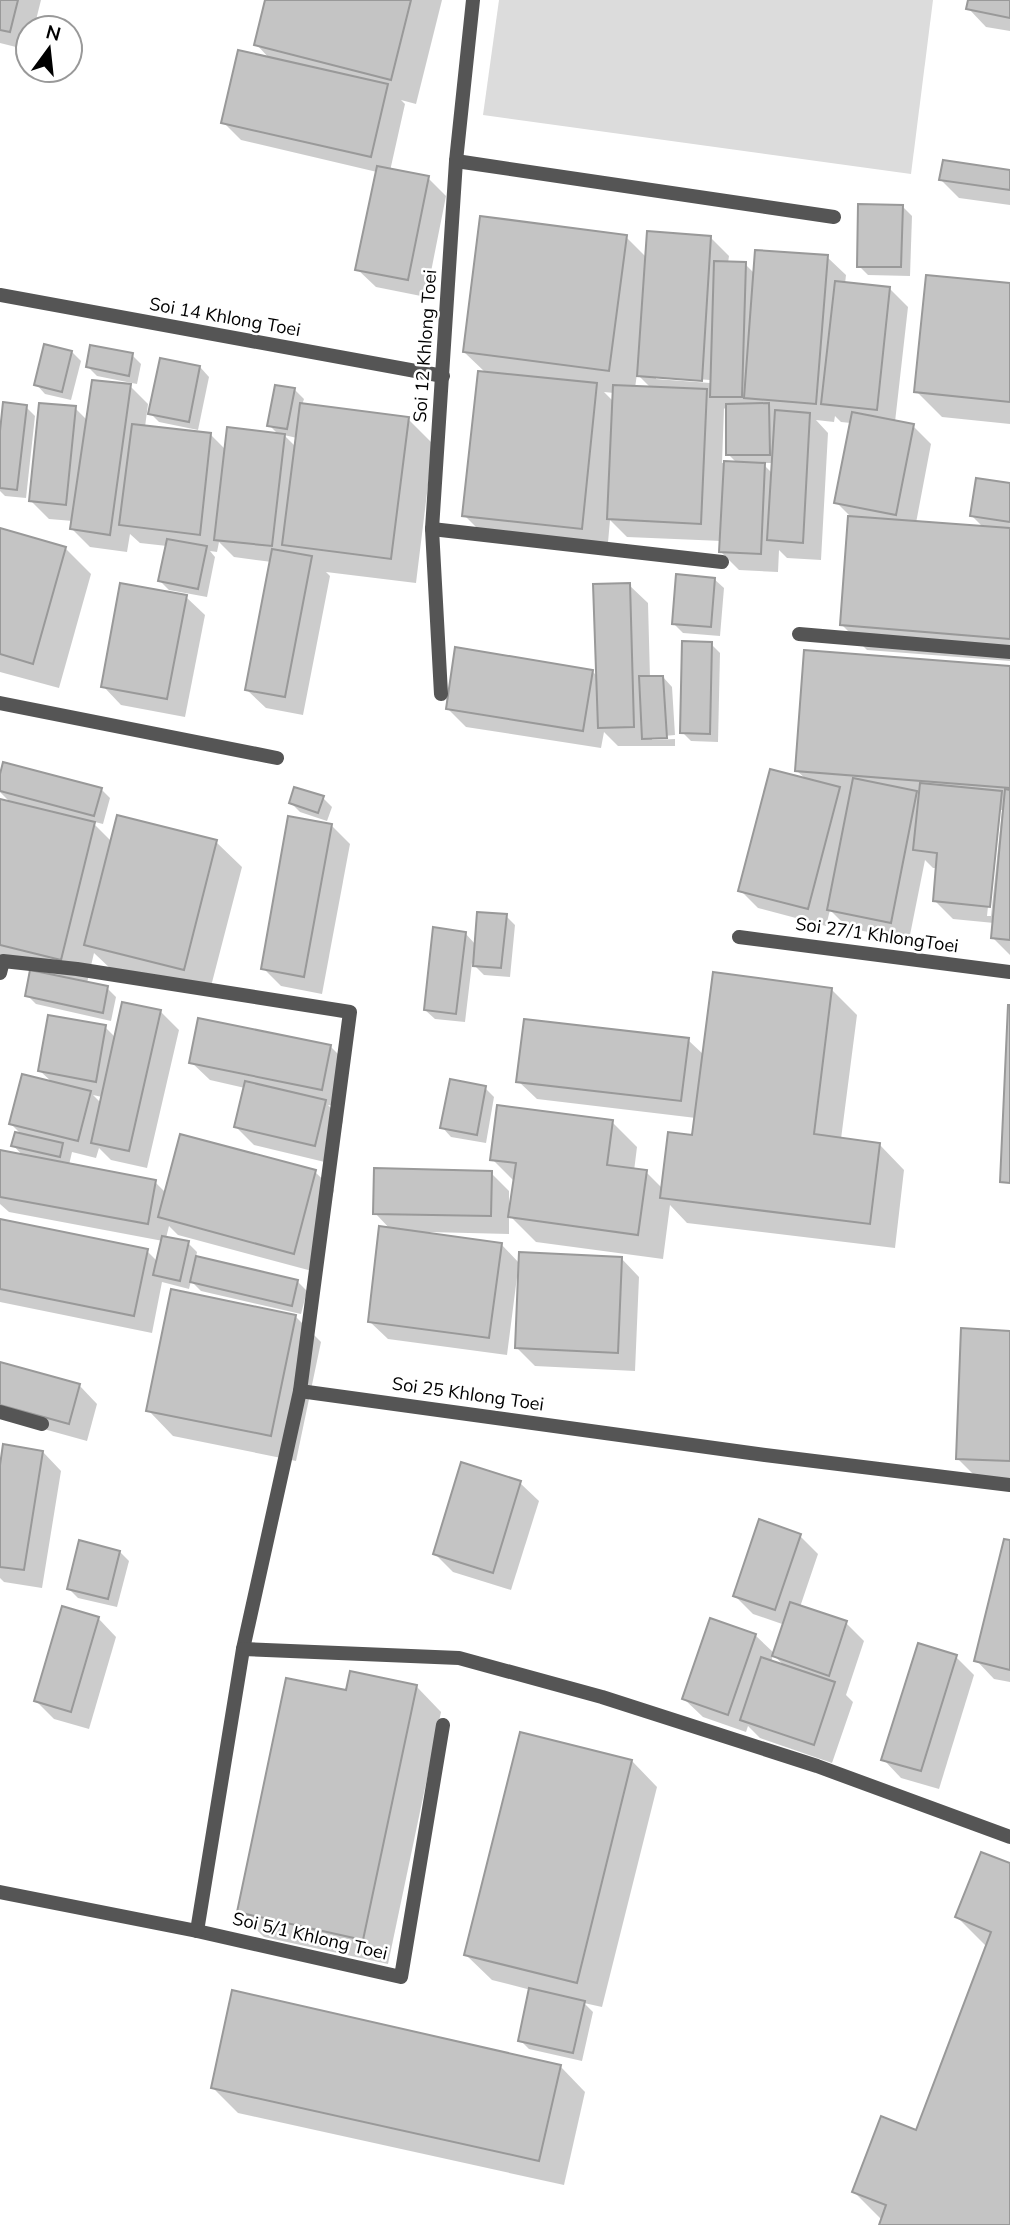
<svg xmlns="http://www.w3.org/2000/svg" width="1010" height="2225" viewBox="0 0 1010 2225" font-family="Mulish,sans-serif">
<rect width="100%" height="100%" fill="#fff"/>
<polygon fill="#dcdcdc" points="499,0 933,0 911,174 483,115"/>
<g fill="#0003" fill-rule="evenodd">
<polygon points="0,0 41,0 34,28 28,28 28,50 0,43"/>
<polygon points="267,0 442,0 416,104 401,100 405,104 390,171 428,178 446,196 426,297 376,287 357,269 377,172 241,140 223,122 270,59 256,44"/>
<polygon points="969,0 1010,0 1010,31 986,27 968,8"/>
<polygon points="1010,171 1010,205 959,198 941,180"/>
<polygon points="903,207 912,216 910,276 868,275 859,266"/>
<path d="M626,237L647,258L710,237L729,256L728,263L745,264L755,274L827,257L846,275L845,284L890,289L908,307L895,422L913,426L931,444L916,523L984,528L972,516L1010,485V661L867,650L842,625L850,516L836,502L851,423L841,422L835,416L834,422L816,420L828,433L821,560L787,558L779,550L778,572L739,570L721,552L722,541L627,537L610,520L607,554L490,541L464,515L486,373L464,352ZM637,374L652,389L635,388ZM656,376L710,380V383L656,379ZM604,392L614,393V402ZM724,408L728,412V454L738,464L722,463ZM762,463H773V474Z"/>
<polygon points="1010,285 1010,424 942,417 916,391"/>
<polygon points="72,352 81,361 71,400 45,394 36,384"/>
<polygon points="132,355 141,364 137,384 97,376 88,367"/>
<polygon points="200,367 209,377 198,430 159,422 150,413"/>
<path d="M130,386L148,404L145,427L211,435L226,450L279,435L269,425L295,390L304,399L302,405L408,419L433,444L416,583L326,572L330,576L303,715L266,708L247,690L272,562L234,557L219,542L217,552L210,551L215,557L207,597L169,590L160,581L167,546L140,543L130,534L127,552L90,547L72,529L73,521L49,519L30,500L75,408L88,421ZM284,435L297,438L296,447Z"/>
<polygon points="26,407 35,416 26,498 5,496 0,491 0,448"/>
<polygon points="0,530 65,548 91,574 59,688 0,672"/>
<polygon points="714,579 724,588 720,636 683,633 674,624"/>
<polygon points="629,585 648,603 650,678 663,677 672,687 675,735 652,737 652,740 675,739 675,746 618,746 604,732 601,748 466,727 448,709 592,671 598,677"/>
<polygon points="186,597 205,615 185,717 121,705 103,686"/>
<polygon points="711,644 720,653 718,742 691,741 682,732"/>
<path d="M1010,668V955L993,938L994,923L953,919L934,900L938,868H933L925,860L909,940L848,928L830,910L826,926L758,908L740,890L807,780L797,771ZM998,810H1002L991,916H987Z"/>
<polygon points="0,781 101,789 110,798 103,824 91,821 112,842 216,842 242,867 209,994 112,970 94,953 87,983 107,988 116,997 111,1021 36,1004 27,995 32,971 0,963 0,801 11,803 0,792"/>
<polygon points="323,798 332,807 327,821 300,812 291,803"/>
<polygon points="332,826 350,844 322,994 281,986 263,968"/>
<polygon points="506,916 515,925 510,977 484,975 472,963 465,1022 435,1019 425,1010 465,933 476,945"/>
<polygon points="831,989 857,1015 841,1139 879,1144 904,1170 895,1248 687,1223 670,1205 663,1259 536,1242 509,1215 509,1234 428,1232 427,1235 501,1244 520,1264 621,1258 639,1277 635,1371 535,1366 517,1348 520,1277 517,1277 507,1355 388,1339 369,1321 391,1230 375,1213 491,1173 509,1191 509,1207 512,1207 515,1182 492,1159 612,1122 637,1147 634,1171 646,1172 663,1189 694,1137 696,1118 537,1099 518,1081 688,1040 704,1055"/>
<path d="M123,1004L161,1012L179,1030L147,1168L111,1160L99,1148L96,1158L72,1152L69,1165L155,1182L166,1193L315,1172L334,1190L312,1271L178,1235L169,1226L166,1238L188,1243L197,1252L196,1258L298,1282L307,1291L301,1314L201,1291L191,1281L189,1289L162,1282L152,1333L0,1302V1221L147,1251L158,1262L163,1241L9,1212L0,1204V1152L24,1157L13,1145L23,1136L11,1124L53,1083L40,1071L105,1027L116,1038ZM93,1095L102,1097L101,1103Z"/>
<polygon points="331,1047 349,1065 340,1107 328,1105 343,1120 333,1164 254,1145 236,1127 245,1088 210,1080 191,1062"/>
<polygon points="485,1088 494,1097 486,1143 451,1137 442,1127"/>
<polygon points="296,1317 321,1342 296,1461 173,1436 148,1410"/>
<polygon points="1010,1333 1010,1485 983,1484 958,1459"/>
<polygon points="0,1363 79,1385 97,1404 87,1441 4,1418 0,1414"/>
<polygon points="43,1452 61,1471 42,1588 4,1582 0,1578 0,1462 2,1464"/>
<polygon points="520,1483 539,1501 511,1590 453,1572 435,1554"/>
<path d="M800,1536L818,1554L800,1607L846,1623L864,1641L846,1695L853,1702L832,1763L760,1738L748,1726L746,1732L703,1717L684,1699L755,1635L775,1654L785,1625L753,1614L735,1596ZM773,1655L786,1667L771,1662Z"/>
<polygon points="1010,1542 1010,1682 994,1679 976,1660"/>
<polygon points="120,1552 129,1561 117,1607 78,1598 68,1588"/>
<polygon points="98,1618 116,1637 89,1729 54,1719 36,1701"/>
<polygon points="956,1657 974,1675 939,1789 901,1778 883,1759"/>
<polygon points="416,1686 441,1712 388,1964 264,1937 238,1912 347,1692"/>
<polygon points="632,1761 657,1787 602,2007 584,2003 593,2012 582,2061 529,2049 520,2040 531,1990 492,1980 466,1955"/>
<polygon points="1010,1865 1010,2225 880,2225 882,2220 854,2192 917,2132 987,1947 957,1917"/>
<polygon points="560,2066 585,2092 564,2185 238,2113 212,2087"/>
</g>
<g fill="#c4c4c4" stroke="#999" stroke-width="2">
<polygon points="0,0 18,0 10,32 0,30"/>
<polygon points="265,0 411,0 391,80 254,45"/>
<polygon points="968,0 1010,0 1010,18 966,9"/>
<polygon points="238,50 388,84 371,157 221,123"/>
<polygon points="943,160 1010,170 1010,190 939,180"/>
<polygon points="377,166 429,176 408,280 355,270"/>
<polygon points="858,204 903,205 901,267 857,267"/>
<polygon points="480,216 627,235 609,371 463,352"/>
<polygon points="647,231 711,236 702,381 637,376"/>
<polygon points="755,250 828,255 816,404 744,398"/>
<polygon points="714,261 746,262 742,397 710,397"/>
<polygon points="926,275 1010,283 1010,402 914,392"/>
<polygon points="835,281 890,287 877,410 821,404"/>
<polygon points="44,344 72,351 62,392 34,385"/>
<polygon points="90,345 133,353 129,376 86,367"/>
<polygon points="160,358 200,366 189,422 148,414"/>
<polygon points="478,371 597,383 582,529 462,516"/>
<polygon points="92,380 131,384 110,535 70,529"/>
<polygon points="275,385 295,388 287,429 267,426"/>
<polygon points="613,385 707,389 701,524 607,519"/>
<polygon points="3,402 27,405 17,490 0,488 0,431"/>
<polygon points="39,403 76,406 66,505 29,501"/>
<polygon points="300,403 409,417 391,559 282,545"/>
<polygon points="769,403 770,455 726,455 726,404"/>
<polygon points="775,410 810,413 803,543 767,540"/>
<polygon points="852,412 914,424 896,515 834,503"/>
<polygon points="132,424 211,433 200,535 119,525"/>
<polygon points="227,427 285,434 272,546 214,540"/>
<polygon points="724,461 765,463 761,554 719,552"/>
<polygon points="976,478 1010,483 1010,522 970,516"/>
<polygon points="848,516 1010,528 1010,639 840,625"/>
<polygon points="0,528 66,547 33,664 0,654"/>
<polygon points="167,539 207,546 198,589 158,581"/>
<polygon points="272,549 312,556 285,697 245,690"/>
<polygon points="676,574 715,578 711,627 672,624"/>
<polygon points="120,583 187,595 167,699 101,687"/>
<polygon points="630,583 634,727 598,728 593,584"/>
<polygon points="682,641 712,642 710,734 680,733"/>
<polygon points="455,647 593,670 583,731 446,709"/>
<polygon points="804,650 1010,666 1010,788 795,771"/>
<polygon points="639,676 663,676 667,738 642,739"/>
<polygon points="3,762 102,788 94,816 0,791 0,774"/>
<polygon points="770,769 840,787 808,909 738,891"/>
<polygon points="853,778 917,791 891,923 827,910"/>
<polygon points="920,783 1002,791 990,907 933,901 937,853 913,850"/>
<polygon points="294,787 324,796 318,813 289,803"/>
<polygon points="1005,789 1010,790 1010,940 991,938"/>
<polygon points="0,799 95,822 61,960 0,945"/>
<polygon points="117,815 217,840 184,970 84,945"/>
<polygon points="288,816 332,824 304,977 261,969"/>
<polygon points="477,912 507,914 501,968 473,966"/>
<polygon points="433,927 466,932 456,1014 424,1010"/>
<polygon points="30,970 108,986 103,1013 25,996"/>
<polygon points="713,972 832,988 814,1134 880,1143 870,1224 660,1198 668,1132 692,1135"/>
<polygon points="122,1002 161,1010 129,1151 91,1143"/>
<polygon points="1008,1005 1010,1005 1010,1183 1000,1182"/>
<polygon points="48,1015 106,1025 96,1082 38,1071"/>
<polygon points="198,1018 331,1045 322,1090 189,1063"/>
<polygon points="524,1019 689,1038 681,1101 516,1082"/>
<polygon points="22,1074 91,1091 78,1141 9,1124"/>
<polygon points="450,1079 486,1086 477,1135 440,1128"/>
<polygon points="245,1081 326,1100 315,1146 234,1127"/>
<polygon points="497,1105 613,1120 607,1165 647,1170 638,1235 508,1217 516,1163 490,1160"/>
<polygon points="15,1132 63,1143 60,1157 11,1146"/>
<polygon points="180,1134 316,1170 294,1254 158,1217"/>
<polygon points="0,1150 156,1180 148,1224 0,1197"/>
<polygon points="374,1168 492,1171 491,1216 373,1214"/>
<polygon points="0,1219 148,1249 134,1316 0,1289"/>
<polygon points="379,1226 502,1243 489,1338 368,1322"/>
<polygon points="162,1236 189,1241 180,1281 153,1275"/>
<polygon points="519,1252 622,1257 618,1353 515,1348"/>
<polygon points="196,1256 298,1280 292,1306 190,1282"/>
<polygon points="171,1289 296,1315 271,1436 146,1411"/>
<polygon points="961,1328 1010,1331 1010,1461 956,1459"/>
<polygon points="0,1362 80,1384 69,1424 0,1405"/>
<polygon points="3,1444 43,1451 24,1570 0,1567 0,1465"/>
<polygon points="461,1462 521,1481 493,1573 433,1554"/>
<polygon points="759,1519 801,1534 775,1610 733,1596"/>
<polygon points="1004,1539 1010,1540 1010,1670 974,1661"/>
<polygon points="79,1540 120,1551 108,1599 67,1589"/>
<polygon points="790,1602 847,1621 829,1676 772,1656"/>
<polygon points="62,1606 99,1617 71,1712 34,1701"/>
<polygon points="710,1618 756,1634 728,1715 682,1699"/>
<polygon points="918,1643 957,1655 921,1771 881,1760"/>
<polygon points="761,1657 835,1682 814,1745 740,1720"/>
<polygon points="350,1671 417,1685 363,1940 237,1912 286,1678 346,1690"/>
<polygon points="520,1732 632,1760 577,1983 464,1955"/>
<polygon points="981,1852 1010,1863 1010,2225 879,2225 886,2205 852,2192 881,2116 916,2130 991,1932 955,1917"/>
<polygon points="529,1988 585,2001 573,2053 518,2041"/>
<polygon points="232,1990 561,2065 539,2161 211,2088"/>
</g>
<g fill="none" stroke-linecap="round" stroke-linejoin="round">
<polyline stroke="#555" stroke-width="14" points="799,634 1010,652"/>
<g stroke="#555" stroke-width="14">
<polyline points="456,161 834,217"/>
<polyline points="0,295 443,376"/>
<polyline points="432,529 722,562"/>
<polyline points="441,694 432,529 456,161 473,0"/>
<polyline points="0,703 277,758"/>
<polyline points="739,937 1010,972"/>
<polyline points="0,973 3,961 77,969 350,1012 300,1391 765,1455 1010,1485"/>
<polyline points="0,1412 42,1424"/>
<polyline points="243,1649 300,1391"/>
<polyline points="0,1892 197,1931 401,1977 443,1725"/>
<polyline points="197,1931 243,1649 459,1658 602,1697 817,1766 1010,1837"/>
</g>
</g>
<g text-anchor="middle" stroke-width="5" stroke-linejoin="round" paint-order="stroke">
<g font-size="18" fill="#000" stroke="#fff">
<text transform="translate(225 317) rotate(10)" y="6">Soi 14 Khlong Toei</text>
<text transform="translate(425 346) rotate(-86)" y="6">Soi 12 Khlong Toei</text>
<text transform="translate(877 935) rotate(8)" y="6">Soi 27/1 KhlongToei</text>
<text transform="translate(468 1394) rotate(8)" y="6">Soi 25 Khlong Toei</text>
<text transform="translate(310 1936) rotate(13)" y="6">Soi 5/1 Khlong Toei</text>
</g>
</g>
<g transform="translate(49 49) rotate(15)"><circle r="33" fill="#ffffff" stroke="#999999" stroke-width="2"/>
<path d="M0-5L12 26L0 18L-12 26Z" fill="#000000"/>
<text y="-10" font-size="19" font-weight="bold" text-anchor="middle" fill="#000000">N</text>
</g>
</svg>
